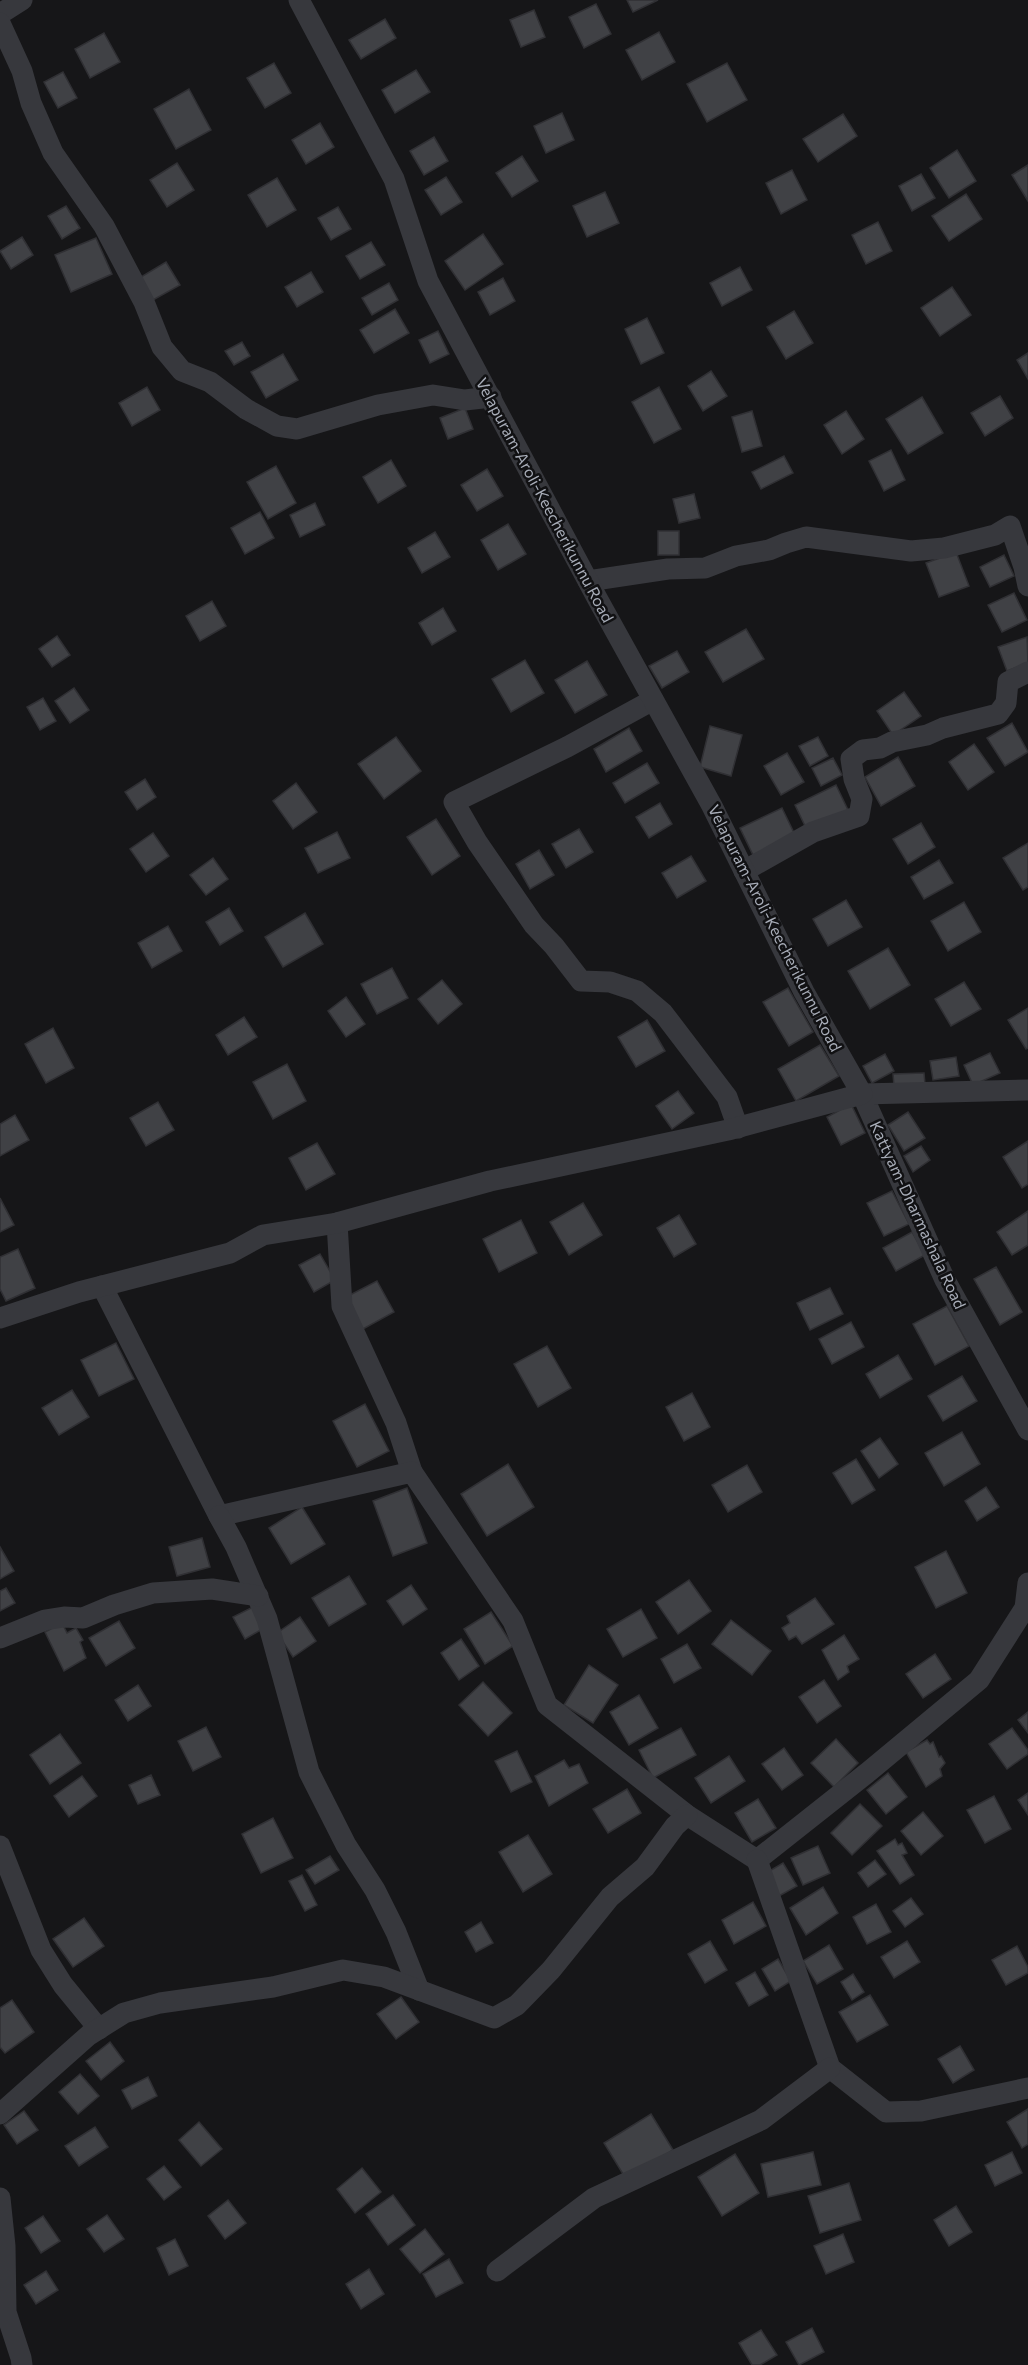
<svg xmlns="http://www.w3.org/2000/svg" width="1028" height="2365" viewBox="0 0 1028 2365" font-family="Commissioner,sans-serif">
<rect width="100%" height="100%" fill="#161618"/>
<g fill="#404145" stroke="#303034" stroke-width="1.5">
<polygon points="627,0 658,0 633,12"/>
<polygon points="596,4 611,34 584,48 569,17"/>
<polygon points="534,10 545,37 521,47 510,20"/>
<polygon points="385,19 396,38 361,59 349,40"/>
<polygon points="659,32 675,62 642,80 626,50"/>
<polygon points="104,33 120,62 90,78 75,49"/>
<polygon points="274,63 291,93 265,108 247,78"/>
<polygon points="727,63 747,100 707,122 687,84"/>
<polygon points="416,70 430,92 395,113 382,90"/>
<polygon points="63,72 77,98 58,108 44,82"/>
<polygon points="189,89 211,130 176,149 154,109"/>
<polygon points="562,113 574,140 546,153 534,126"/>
<polygon points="843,114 857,136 818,162 803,139"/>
<polygon points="320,123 334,147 306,164 292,140"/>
<polygon points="434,137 448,161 424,175 410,151"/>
<polygon points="957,150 976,181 949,198 930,168"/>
<polygon points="522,156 538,181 512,197 496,173"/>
<polygon points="177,163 194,190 167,207 150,180"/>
<polygon points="1028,165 1028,201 1012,175"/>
<polygon points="792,170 807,200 781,214 766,183"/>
<polygon points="921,174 935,198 912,211 899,186"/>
<polygon points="446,177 462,202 441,215 425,190"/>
<polygon points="277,178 296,210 267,227 248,195"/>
<polygon points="605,192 619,223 587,237 573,206"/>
<polygon points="966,194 982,219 949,241 932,216"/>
<polygon points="66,206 80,228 62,239 48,216"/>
<polygon points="338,207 351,229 331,240 318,218"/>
<polygon points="878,222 892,251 866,264 852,235"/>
<polygon points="483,234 503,264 465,290 445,261"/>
<polygon points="22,237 33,255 11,269 0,251"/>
<polygon points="96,238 112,274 71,292 55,255"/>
<polygon points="371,242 385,265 360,279 346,256"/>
<polygon points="166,262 180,285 153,300 141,277"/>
<polygon points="740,267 752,290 722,306 710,283"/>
<polygon points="311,272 323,292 297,307 285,287"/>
<polygon points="503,278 515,301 490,315 478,292"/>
<polygon points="389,283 398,300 372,315 362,298"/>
<polygon points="952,287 971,315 940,336 921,308"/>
<polygon points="395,309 409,333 374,353 360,330"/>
<polygon points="794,311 813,343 786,359 767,327"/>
<polygon points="647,318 664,353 641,364 625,329"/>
<polygon points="438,331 449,354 430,363 419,340"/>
<polygon points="242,342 250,356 234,365 225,351"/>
<polygon points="1028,353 1028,379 1017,360"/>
<polygon points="283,354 298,380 266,398 251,372"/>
<polygon points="711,371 727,396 703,411 688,386"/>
<polygon points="147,387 160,410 132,426 119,403"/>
<polygon points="659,387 681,429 654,443 632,402"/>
<polygon points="1000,396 1013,418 985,436 971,413"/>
<polygon points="922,397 943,433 908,454 886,419"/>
<polygon points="465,408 473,429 448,439 440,418"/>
<polygon points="752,411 762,446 742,452 732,417"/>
<polygon points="846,411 864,439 842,454 824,425"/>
<polygon points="891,450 905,480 884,491 869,461"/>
<polygon points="784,456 793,473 761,489 752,472"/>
<polygon points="391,460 406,486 378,503 363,477"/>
<polygon points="276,466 296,503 268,519 247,482"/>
<polygon points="487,469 503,496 477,511 461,485"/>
<polygon points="694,494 700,518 679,523 673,499"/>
<polygon points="315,503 325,525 300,537 290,515"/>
<polygon points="260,512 274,538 245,554 231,528"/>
<polygon points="508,524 526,554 498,570 481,540"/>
<rect x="658" y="531" width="21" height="24"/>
<polygon points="435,532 450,557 422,573 408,548"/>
<polygon points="956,552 969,586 939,597 926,563"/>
<polygon points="1004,555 1014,576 990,587 980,567"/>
<polygon points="1014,593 1027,620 1002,632 988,605"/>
<polygon points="212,601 226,626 200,641 186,616"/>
<polygon points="443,608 456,631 432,645 419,623"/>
<polygon points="746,629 764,659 723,682 705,652"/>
<polygon points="57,636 70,655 52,667 39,649"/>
<polygon points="1027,637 1028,663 1007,671 998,647"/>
<polygon points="677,651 689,672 662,688 649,666"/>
<polygon points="525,660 544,693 511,712 492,679"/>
<polygon points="587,661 607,695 575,713 555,680"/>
<polygon points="74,688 89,710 70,723 55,701"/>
<polygon points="904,692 921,716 893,735 877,711"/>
<polygon points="43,698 56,721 40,730 27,707"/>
<polygon points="1012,723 1028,752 1005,766 987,738"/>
<polygon points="710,726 742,735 731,776 700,767"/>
<polygon points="629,728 642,751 606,772 594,749"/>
<polygon points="396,737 421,771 384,799 358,764"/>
<polygon points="818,737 828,756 810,766 799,746"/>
<polygon points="974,744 994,772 968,790 949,762"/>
<polygon points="787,753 804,782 781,795 764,766"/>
<polygon points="898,757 915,786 881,806 865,777"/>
<polygon points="833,758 842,775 821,786 812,768"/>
<polygon points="647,763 659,783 625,803 613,783"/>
<polygon points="145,779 156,797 137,810 125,792"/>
<polygon points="296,783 317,812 293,829 273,801"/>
<polygon points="836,785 848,810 807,830 795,805"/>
<polygon points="660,803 672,824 649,838 636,817"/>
<polygon points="782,808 795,835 753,855 740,828"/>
<polygon points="436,819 460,856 432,875 407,837"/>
<polygon points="921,823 935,847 908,864 893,839"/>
<polygon points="579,829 593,852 566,868 552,844"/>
<polygon points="337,832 350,858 318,873 305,848"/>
<polygon points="153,833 169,856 146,872 130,849"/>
<polygon points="1028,843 1028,887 1023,890 1003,858"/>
<polygon points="539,850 554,875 530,889 516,864"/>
<polygon points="691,856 706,881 677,898 662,873"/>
<polygon points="213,858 228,879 206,895 190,875"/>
<polygon points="939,860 953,883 924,899 911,877"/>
<polygon points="846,900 862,927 828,946 813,919"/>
<polygon points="964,902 981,932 948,951 931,921"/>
<polygon points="229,908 243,931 220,945 206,922"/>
<polygon points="305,913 323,944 283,967 265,937"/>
<polygon points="168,926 182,951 152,968 138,943"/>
<polygon points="888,948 910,985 870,1009 848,971"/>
<polygon points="392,968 408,998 377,1014 361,984"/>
<polygon points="442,980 462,1004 438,1024 418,999"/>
<polygon points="964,982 981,1009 951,1026 935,999"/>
<polygon points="788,988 813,1032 789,1046 763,1002"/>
<polygon points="346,997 365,1024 346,1037 328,1011"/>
<polygon points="1028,1008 1028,1048 1026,1049 1008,1020"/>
<polygon points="244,1017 257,1037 228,1055 216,1035"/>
<polygon points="647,1020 665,1051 636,1067 618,1037"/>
<polygon points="53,1028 74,1068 46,1083 25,1044"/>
<polygon points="820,1045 839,1076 796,1101 778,1069"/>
<polygon points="990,1053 1000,1073 973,1085 964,1065"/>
<polygon points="885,1054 894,1071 872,1083 863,1066"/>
<polygon points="956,1057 959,1076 933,1080 930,1061"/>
<polygon points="287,1064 306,1101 273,1119 253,1082"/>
<polygon points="924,1073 925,1084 894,1086 893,1074"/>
<polygon points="678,1091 694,1113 672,1129 656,1106"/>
<polygon points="158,1102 174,1130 146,1146 130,1118"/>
<polygon points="851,1104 865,1133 841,1145 827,1117"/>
<polygon points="908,1112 925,1138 904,1151 888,1125"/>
<polygon points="15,1115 29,1140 0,1156 0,1124"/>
<polygon points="1028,1141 1028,1184 1022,1188 1003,1157"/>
<polygon points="317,1143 335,1174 306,1190 289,1158"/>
<polygon points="921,1146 930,1160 913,1172 904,1156"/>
<polygon points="892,1191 909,1224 884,1236 867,1203"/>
<polygon points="0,1198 14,1225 0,1232"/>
<polygon points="583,1203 602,1235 569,1255 550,1222"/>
<polygon points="1028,1211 1028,1245 1012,1255 997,1232"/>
<polygon points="679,1215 696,1244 674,1257 657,1228"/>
<polygon points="521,1220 537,1253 499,1272 483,1239"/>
<polygon points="912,1232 925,1255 896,1271 883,1248"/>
<polygon points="18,1249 35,1288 6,1301 0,1289 0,1257"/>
<polygon points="320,1254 335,1280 314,1292 299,1265"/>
<polygon points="996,1267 1022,1312 1000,1325 974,1279"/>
<polygon points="377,1281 394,1312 363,1329 346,1297"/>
<polygon points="830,1288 843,1314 810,1330 797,1303"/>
<polygon points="947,1306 969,1346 935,1365 913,1324"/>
<polygon points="851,1322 864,1347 832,1364 819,1339"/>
<polygon points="116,1343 134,1379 99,1396 81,1360"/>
<polygon points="547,1346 571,1388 538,1407 514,1364"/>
<polygon points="898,1355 912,1379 880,1398 866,1374"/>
<polygon points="962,1376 977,1401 943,1421 928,1396"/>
<polygon points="72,1390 89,1417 59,1435 42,1408"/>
<polygon points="692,1393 710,1427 684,1441 666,1407"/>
<polygon points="365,1404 389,1451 357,1467 333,1421"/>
<polygon points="962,1432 980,1464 944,1486 925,1453"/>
<polygon points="880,1438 898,1464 879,1478 861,1451"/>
<polygon points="856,1459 875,1490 852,1504 833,1473"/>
<polygon points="508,1464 534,1507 487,1536 461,1494"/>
<polygon points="747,1465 762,1492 728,1512 712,1485"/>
<polygon points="986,1487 999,1507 977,1521 965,1501"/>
<polygon points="407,1488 427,1543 393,1556 373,1501"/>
<polygon points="302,1507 325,1544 291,1564 269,1528"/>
<polygon points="202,1538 210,1567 177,1576 169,1547"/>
<polygon points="0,1547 14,1571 0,1579"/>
<polygon points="946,1551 967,1593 936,1608 915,1567"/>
<polygon points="349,1576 366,1604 329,1626 312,1598"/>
<polygon points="689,1580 711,1611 678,1634 656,1602"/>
<polygon points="411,1585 427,1609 403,1625 387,1601"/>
<polygon points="6,1588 15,1603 0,1611 0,1591"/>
<polygon points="815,1598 834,1624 802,1644 796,1636 789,1640 782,1628 790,1623 787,1616"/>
<polygon points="253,1607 264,1628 245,1639 233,1617"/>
<polygon points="641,1609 657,1638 623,1657 607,1629"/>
<polygon points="491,1612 513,1646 485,1664 464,1629"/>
<polygon points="300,1617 316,1641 293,1657 277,1633"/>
<polygon points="731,1620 771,1651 752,1675 712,1644"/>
<polygon points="119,1621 135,1648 106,1666 89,1638"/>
<polygon points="62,1623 67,1633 76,1628 83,1640 80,1642 86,1658 64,1671 45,1632"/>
<polygon points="844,1635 859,1659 847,1666 849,1672 838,1680 822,1650"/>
<polygon points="461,1639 479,1666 459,1680 441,1653"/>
<polygon points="687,1644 701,1668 674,1683 661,1659"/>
<polygon points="935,1654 951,1679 923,1698 906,1674"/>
<polygon points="589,1665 618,1685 593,1723 564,1705"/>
<polygon points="824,1680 841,1706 817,1723 799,1697"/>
<polygon points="483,1682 512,1713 488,1736 459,1705"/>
<polygon points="138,1685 151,1706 128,1721 115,1700"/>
<polygon points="639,1695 658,1728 629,1745 610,1712"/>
<polygon points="1028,1712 1028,1733 1018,1720"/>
<polygon points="206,1727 221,1757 193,1771 178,1741"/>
<polygon points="681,1728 696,1755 653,1778 639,1750"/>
<polygon points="1012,1728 1028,1750 1028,1754 1007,1769 989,1744"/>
<polygon points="60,1734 81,1763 50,1784 30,1755"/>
<polygon points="836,1739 858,1763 834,1787 811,1763"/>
<polygon points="927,1740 930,1744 933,1742 939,1757 941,1756 945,1763 940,1769 942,1776 926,1787 906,1752"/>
<polygon points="784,1748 803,1775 782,1790 762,1764"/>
<polygon points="517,1751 532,1782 511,1792 495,1761"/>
<polygon points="729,1756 745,1781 711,1803 695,1778"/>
<polygon points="564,1760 569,1768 579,1764 588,1783 549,1806 535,1776"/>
<polygon points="888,1773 907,1797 886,1814 867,1790"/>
<polygon points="151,1775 160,1795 138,1804 129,1785"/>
<polygon points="82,1776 97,1796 69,1817 54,1796"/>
<polygon points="627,1789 641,1813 608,1833 593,1809"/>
<polygon points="1028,1793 1028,1815 1018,1800"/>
<polygon points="994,1796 1011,1829 985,1843 967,1810"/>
<polygon points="758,1799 776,1828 752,1842 735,1813"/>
<polygon points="860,1804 882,1826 852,1855 831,1833"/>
<polygon points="923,1812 943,1836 921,1855 901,1831"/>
<polygon points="273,1818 293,1858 261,1873 242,1834"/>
<polygon points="528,1835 552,1874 523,1892 499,1852"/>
<polygon points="895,1839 898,1845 902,1843 907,1853 902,1855 914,1875 900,1884 877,1851"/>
<polygon points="818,1846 830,1873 803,1885 791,1858"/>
<polygon points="330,1856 339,1870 315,1884 306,1870"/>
<polygon points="875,1860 886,1874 868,1887 858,1873"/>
<polygon points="783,1863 797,1886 779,1896 766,1873"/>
<polygon points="302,1875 317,1905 305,1911 289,1881"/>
<polygon points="823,1887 838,1913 806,1935 790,1908"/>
<polygon points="911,1898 923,1914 905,1927 893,1911"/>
<polygon points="753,1902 766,1926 734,1944 722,1920"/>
<polygon points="876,1904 891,1932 867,1944 853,1917"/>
<polygon points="84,1918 104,1946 73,1967 53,1939"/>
<polygon points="481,1922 493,1943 476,1952 465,1932"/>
<polygon points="710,1941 727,1970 705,1983 688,1954"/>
<polygon points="907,1941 920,1962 894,1978 881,1957"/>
<polygon points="829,1945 843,1969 817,1984 803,1961"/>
<polygon points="1017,1946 1028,1967 1028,1973 1006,1985 992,1960"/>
<polygon points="778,1959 791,1981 775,1991 762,1969"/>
<polygon points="755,1972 768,1995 749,2006 736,1983"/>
<polygon points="853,1974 864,1992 852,2000 841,1982"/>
<polygon points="870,1995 888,2025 857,2042 839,2012"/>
<polygon points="401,1997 419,2022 396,2039 377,2014"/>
<polygon points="12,2000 34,2032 5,2053 0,2047 0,2008"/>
<polygon points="110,2042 124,2061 101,2080 86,2061"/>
<polygon points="960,2046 974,2070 953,2083 938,2059"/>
<polygon points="80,2074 99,2096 78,2114 59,2092"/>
<polygon points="148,2077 157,2096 132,2109 122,2090"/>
<polygon points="1028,2109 1028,2144 1022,2148 1007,2122"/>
<polygon points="24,2111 38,2130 17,2144 4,2125"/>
<polygon points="651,2114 673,2150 626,2179 604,2143"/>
<polygon points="199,2122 222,2149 201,2166 179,2140"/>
<polygon points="95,2127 108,2147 79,2166 65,2146"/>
<polygon points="813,2152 821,2185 768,2197 761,2164"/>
<polygon points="1012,2152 1022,2173 995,2186 985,2165"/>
<polygon points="735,2154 759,2193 722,2216 698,2177"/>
<polygon points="164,2166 181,2187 164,2200 147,2179"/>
<polygon points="362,2168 381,2192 355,2213 337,2189"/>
<polygon points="849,2183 861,2220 820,2233 808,2196"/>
<polygon points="393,2195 415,2225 388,2245 366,2214"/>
<polygon points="228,2200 246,2223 225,2239 208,2216"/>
<polygon points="956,2206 972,2232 949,2246 934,2220"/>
<polygon points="107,2215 124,2239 104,2252 87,2229"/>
<polygon points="43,2216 60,2241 41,2253 25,2228"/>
<polygon points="425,2229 444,2254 420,2273 400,2249"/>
<polygon points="843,2234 854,2262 826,2274 814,2246"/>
<polygon points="175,2239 188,2266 169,2275 157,2248"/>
<polygon points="449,2259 463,2283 436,2297 423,2274"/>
<polygon points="369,2269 384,2294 361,2309 346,2284"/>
<polygon points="46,2271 58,2290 36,2304 24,2285"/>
<polygon points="812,2328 824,2352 799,2365 786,2342"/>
<polygon points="761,2330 777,2355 760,2365 752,2365 739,2343"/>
</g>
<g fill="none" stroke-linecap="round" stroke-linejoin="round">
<g stroke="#37383d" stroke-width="21">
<polyline points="0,14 22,0"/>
<polyline points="0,23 22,71 31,103 53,153 104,226 144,302 162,347 182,371 210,382 246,409 277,426 297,429 378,405 433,395 465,400 491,397"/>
<polyline points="588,581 668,569 705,568 736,556 769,550 786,543 806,537 911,551 944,548 995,535 1010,526 1024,567 1028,586"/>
<polyline points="653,700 567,747 454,802 477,842 534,925 554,946 581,981 610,982 637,991 663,1013 727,1097 738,1128"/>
<polyline points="744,871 813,832 859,816 862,799 854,779 851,759 863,750 880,748 892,742 927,735 943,728 998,714 1006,703 1008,682 1028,672"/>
<polyline points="1028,1090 862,1094 945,1280 1028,1430"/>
<polyline points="337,1223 342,1306 396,1423 412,1472"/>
<polyline points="102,1286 219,1516 412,1472 513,1621 547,1705 687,1815 757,1860 867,1773 979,1680 1025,1608 1028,1583"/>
<polyline points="0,1318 79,1292 230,1253 263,1235 337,1223 490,1181 728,1130 862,1094 804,992 712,806 597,598 428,281 394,179 299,0"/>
<polyline points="219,1516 236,1547 267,1619 309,1772 346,1845 375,1890 396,1932 419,1990"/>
<polyline points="0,1638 45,1620 64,1617 83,1618 114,1605 153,1593 212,1589 258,1596"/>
<polyline points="0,1846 41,1950 63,1985 99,2029"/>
<polyline points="757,1860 830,2068 886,2112 921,2111 1028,2088"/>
<polyline points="0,2114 89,2035 124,2013 160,2003 273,1987 343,1970 384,1977 494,2018 517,2005 551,1970 610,1897 645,1867 675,1826 687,1815"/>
<polyline points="0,2198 5,2246 6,2312 21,2358 22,2365"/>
<polyline points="497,2271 594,2198 761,2120 830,2068"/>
</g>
</g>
<g text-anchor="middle" stroke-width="5" stroke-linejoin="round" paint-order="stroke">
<g font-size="16" fill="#a8adb8" stroke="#111113">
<text transform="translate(545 500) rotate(62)" y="6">Velapuram-Aroli-Keecherikunnu Road</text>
<text transform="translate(775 928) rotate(63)" y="6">Velapuram-Aroli-Keecherikunnu Road</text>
<text transform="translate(918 1215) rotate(65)" y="6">Kattyam-Dharmashala Road</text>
</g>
</g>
</svg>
